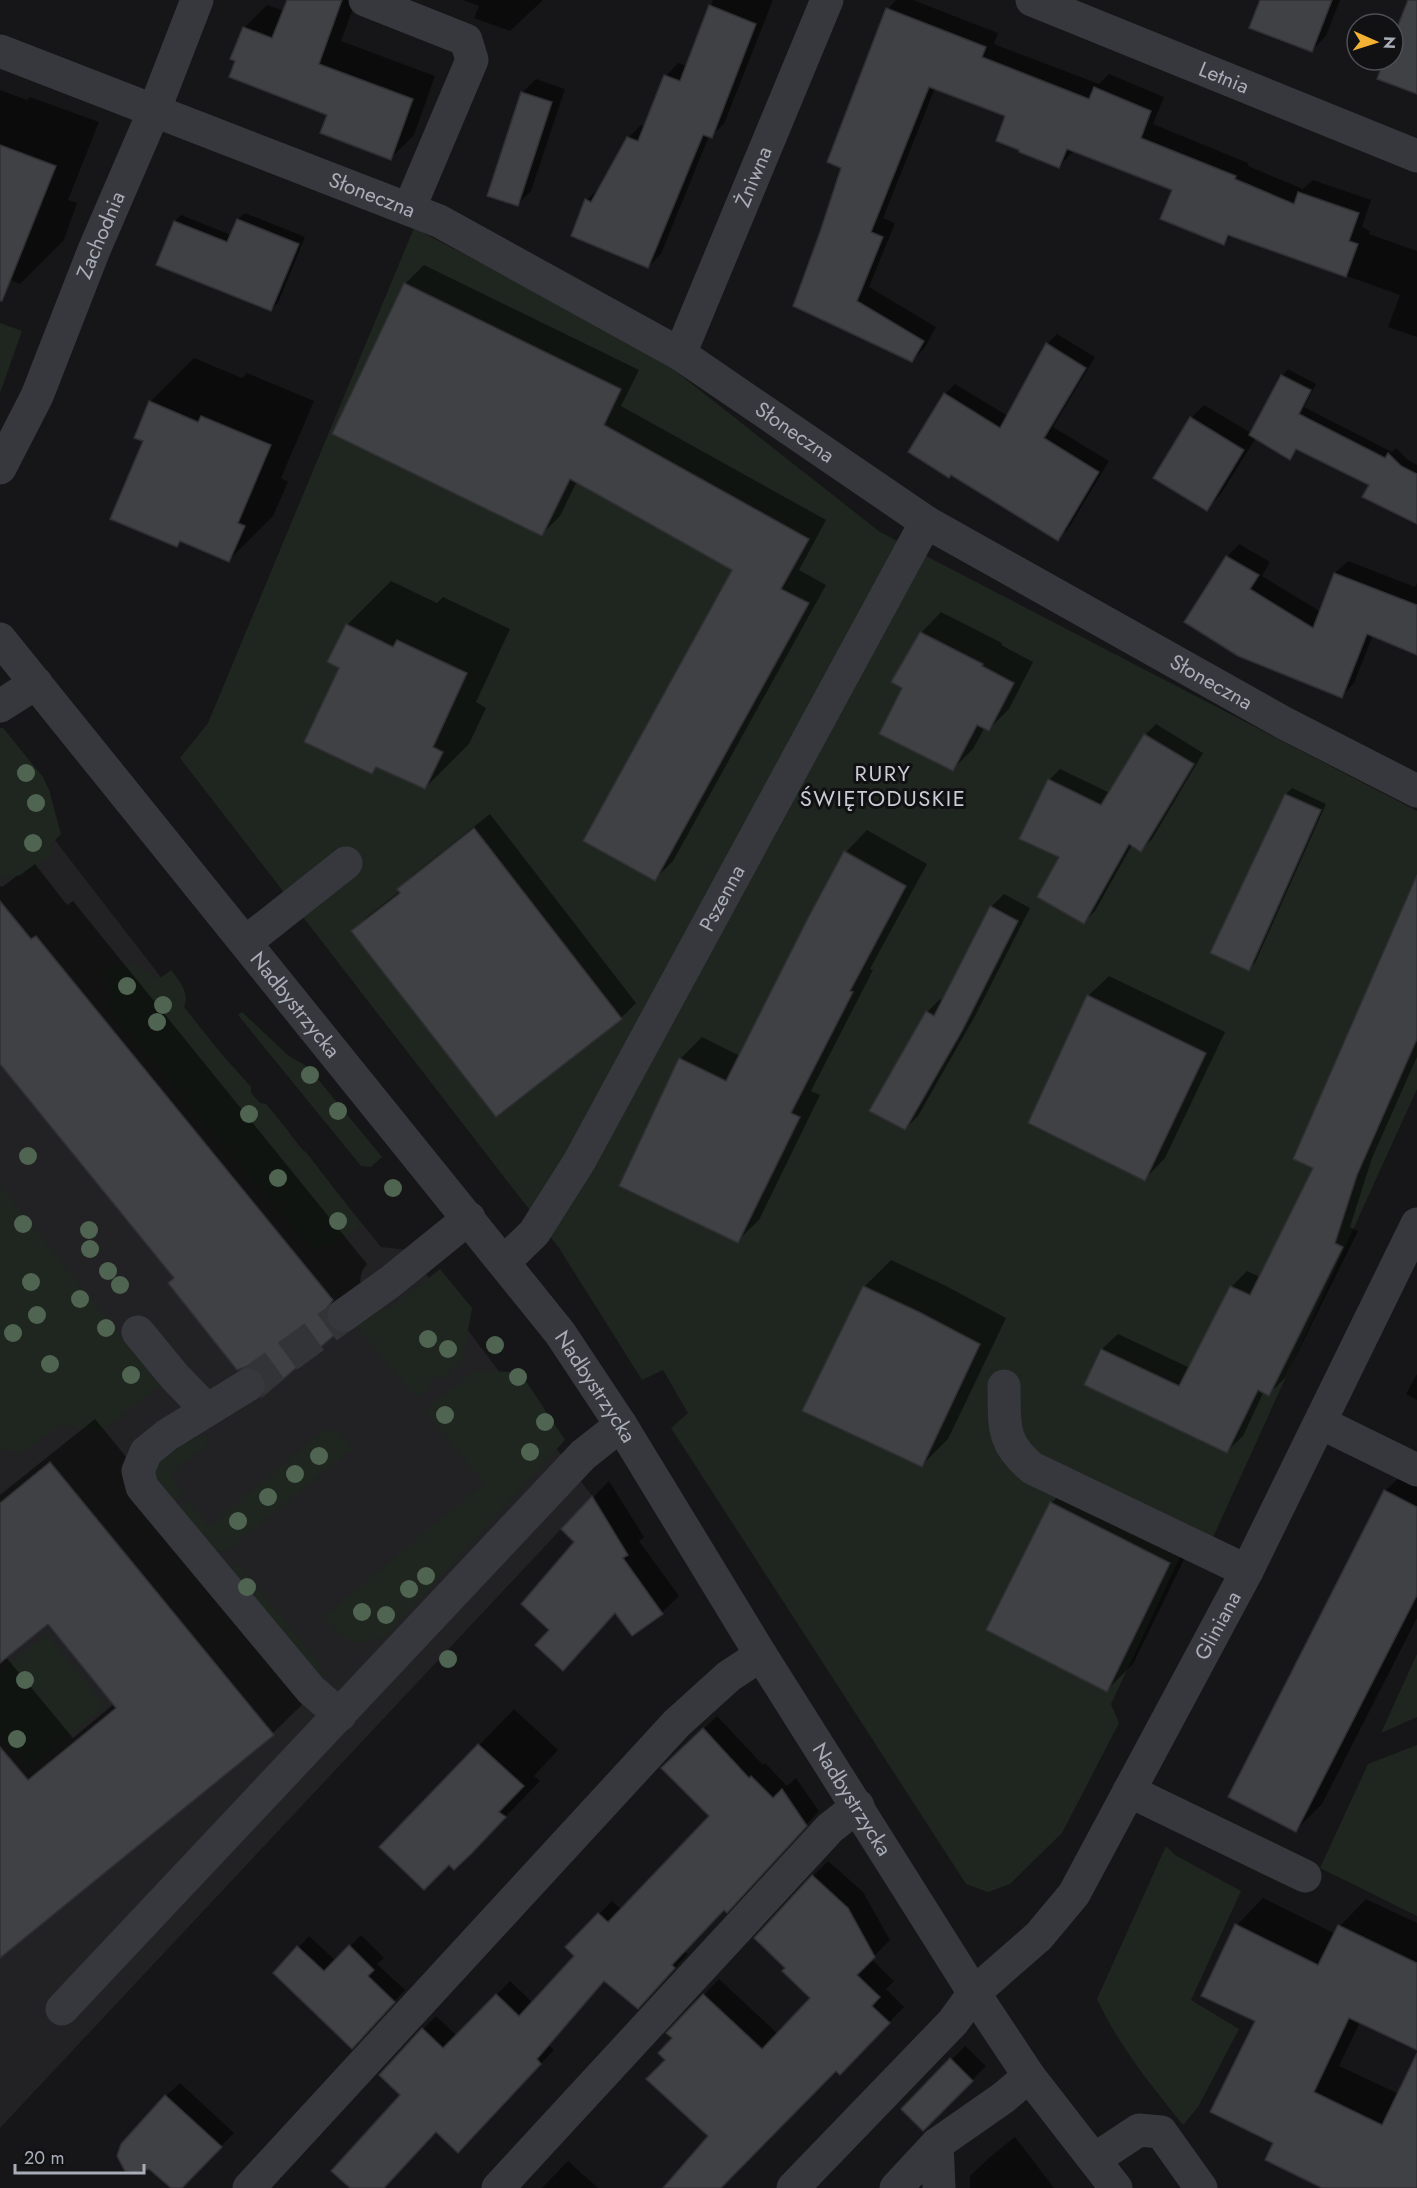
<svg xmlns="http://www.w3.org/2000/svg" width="1417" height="2188" viewBox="0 0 1417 2188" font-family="Jost,sans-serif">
<rect width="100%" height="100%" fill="#161618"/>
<polygon fill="#222225" points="0,769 211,1042 251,1087 251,1093 260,1103 266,1104 381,1247 408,1250 592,1496 0,2128"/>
<g fill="#1e261f">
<polygon points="414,228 650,351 880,532 1417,811 1417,1089 1205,1555 1181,1555 1111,1704 1119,1723 1062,1833 1010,1884 988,1892 966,1884 671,1428 688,1413 663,1370 642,1380 559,1248 180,758 208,723"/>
<polygon points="0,323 22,331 0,393"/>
<path d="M0,728H3L43,777L49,790L61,834L51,844L52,854C34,868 24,879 0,877Z"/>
<path d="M135,965L159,979L171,970C180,982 190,993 184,1007L224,1057L251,1087V1093L260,1103L266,1104L289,1132V1137L298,1148L306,1152L361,1224C349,1235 327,1255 309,1246C305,1244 301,1238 298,1235L105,1006L113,1001L102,966Z"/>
<polygon points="242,1012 289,1056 308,1067 382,1157 371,1167 361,1166 238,1015"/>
<polygon points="0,1185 160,1385 101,1432 61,1424 24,1452 0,1450"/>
<polygon points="440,1269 472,1308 463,1359 443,1379 439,1375 428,1383 429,1387 417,1396 414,1395 354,1324 360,1319 393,1306"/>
<path d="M474,1371L520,1372L565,1440L385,1637C350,1648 345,1642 323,1617L484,1483L424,1410Z"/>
<polygon points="324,1430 339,1432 353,1448 229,1549 215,1552 180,1510 189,1501 209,1527"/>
<polygon points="202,1435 206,1437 208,1442 205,1447 170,1473 183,1493 169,1506 148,1468 173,1449"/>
<polygon points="235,1561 317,1660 324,1676 319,1678 231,1578"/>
<polygon points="47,1634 105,1706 28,1768 0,1733 0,1672"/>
<polygon points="1417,1654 1417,1717 1381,1733"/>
<polygon points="1417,1745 1417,1916 1320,1868 1368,1764"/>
<path d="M1166,1846L1175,1855L1241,1891L1191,2000L1239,2029L1198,2107L1183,2125C1151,2085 1119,2046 1097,1999Z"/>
</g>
<g fill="#0007" fill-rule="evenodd">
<polygon points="288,0 356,0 341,41 435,76 414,135 391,158 329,114 237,60 244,28 267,5 284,11"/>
<polygon points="463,0 543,0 510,31 474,18 479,6"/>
<polygon points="713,0 773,0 724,124 711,136 709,136 661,254 648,267 587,200 600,187 628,138 641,125 645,127 666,76 678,63 687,66"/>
<polygon points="896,0 913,0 998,33 994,44 1099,84 1109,74 1164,97 1153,124 1248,163 1248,166 1303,189 1313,180 1371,200 1362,227 1370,231 1369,234 1417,251 1417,337 1388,327 1400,295 1232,235 1224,243 1174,189 1074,150 1059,167 1007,115 935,88 883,218 895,223 869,287 936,327 925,347 912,361 794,305 821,233 843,167 888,9"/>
<polygon points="1262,0 1340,0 1326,36 1312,50"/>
<polygon points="536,79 565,89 531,191 517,205 522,93"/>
<polygon points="0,90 27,100 30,97 99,122 68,200 77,203 64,240 20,284 0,276"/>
<polygon points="245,213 305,237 278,303 271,309 175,221 181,215 231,235 238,219"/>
<polygon points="424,265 639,370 621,406 826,520 799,570 826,585 673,861 655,879 734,569 577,481 560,516 542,534 333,433 405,284"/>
<polygon points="1057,334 1095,357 1053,427 1109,461 1068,529 1057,539 951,474 945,394 955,384 1008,416 1047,344"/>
<polygon points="194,358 242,378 247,373 314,401 281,478 288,482 273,516 229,560 182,540 177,546 145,441 135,437 150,402"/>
<polygon points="1288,369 1316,384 1304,407 1392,452 1396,448 1408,460 1417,465 1417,523 1371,485 1298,448 1290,458 1256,438 1220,495 1207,509 1191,418 1204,405 1251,433 1282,376"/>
<polygon points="1239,544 1270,562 1262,576 1321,612 1335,573 1348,561 1415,587 1417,583 1417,654 1373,635 1354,683 1342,696 1238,655 1227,557"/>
<polygon points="391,581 437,603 443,597 510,629 476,702 486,708 469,744 425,788 378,766 372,772 347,625"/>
<polygon points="941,612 1002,643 1001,645 1033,662 1009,709 989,729 985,727 973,749 953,769 921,633"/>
<polygon points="1156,724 1203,753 1152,839 1141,850 1132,845 1095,911 1084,922 1061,856 1049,780 1060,769 1110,793 1145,735"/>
<polygon points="1292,788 1326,804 1255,963 1248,969 1286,794"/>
<polygon points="490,814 636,1003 621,1018 353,931 368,916 400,891 399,889 414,874"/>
<polygon points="867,830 927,864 870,969 873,970 811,1091 820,1095 759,1220 737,1241 680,1059 702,1037 740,1056 846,852"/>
<polygon points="35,864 67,905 73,901 367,1264 362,1271 360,1281 364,1291 372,1296 337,1331 267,1391 268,1385 265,1374 176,1278 0,1062 0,886 2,887 18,875 19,876"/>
<polygon points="1417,879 1417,1057 1372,1158 1350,1227 1358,1231 1285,1378 1269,1394 1264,1391 1243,1436 1227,1451 1102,1349 1118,1334 1190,1368 1231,1287 1247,1271 1260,1277 1315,1167"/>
<polygon points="1004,894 1030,908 975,1016 918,1116 905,1129 927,1012 940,999 943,1001 991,907"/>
<polygon points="1109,976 1225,1032 1165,1158 1145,1179 1088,996"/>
<polygon points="891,1260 946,1286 1006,1318 948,1439 921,1466 804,1410 865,1286"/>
<polygon points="1417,1374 1417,1400 1406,1394"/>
<path d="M95,1419L317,1690L273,1733L0,1957V1495ZM48,1622L115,1703L73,1738L5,1656Z"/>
<polygon points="1412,1465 1417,1468 1417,1618 1322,1804 1296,1830 1385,1491"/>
<polygon points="1078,1477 1195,1537 1133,1664 1107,1690 1051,1503"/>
<polygon points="609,1481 644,1537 639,1541 679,1596 662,1612 632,1634 616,1612 563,1669 576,1542 563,1529"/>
<polygon points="514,1709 558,1750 534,1776 540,1781 507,1815 454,1868 449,1863 381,1847"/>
<polygon points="717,1716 763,1765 765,1763 787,1786 796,1778 819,1811 740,1897 724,1908 684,1951 688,1954 651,1994 605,1980 549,2045 554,2050 471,2137 436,2130 383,2188 352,2188 402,2095 423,2029 436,2016 457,2036 510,1981 533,2003 576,1956 567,1947 612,1901 622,1910 711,1816 677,1755"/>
<polygon points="828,1861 863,1892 890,1940 871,1959 894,1981 886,1989 904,2007 840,2072 836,2069 721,2186 723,2188 665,2188 710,2136 667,2059 674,2038 668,2033 719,1979 778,2034 812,1998 813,1876"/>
<polygon points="1263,1898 1336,1934 1340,1926 1366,1899 1417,1923 1417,2049 1360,2022 1339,2066 1399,2094 1417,2056 1417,2188 1326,2188 1275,2142 1257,2020 1203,1996 1237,1925"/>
<polygon points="361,1935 384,1958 377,1964 405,1990 363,2035 275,1973 309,1936 336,1961"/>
<polygon points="965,2046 986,2066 923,2129 903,2109"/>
<polygon points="180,2083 234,2133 180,2188 173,2188 166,2096"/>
<polygon points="1015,2137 1054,2188 970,2188 970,2176 990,2157"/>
<polygon points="568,2161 598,2188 542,2188"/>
</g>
<g fill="#404145" stroke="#303034" stroke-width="1.5">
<polygon points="287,0 342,0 319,64 413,99 391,160 320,133 327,115 229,77 235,61 230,59 243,27 272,38"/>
<polygon points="1260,0 1332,0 1312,52 1249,28"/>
<polygon points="1408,0 1417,0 1417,94 1377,79 1384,60 1393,60 1393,38"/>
<polygon points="709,5 756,24 712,138 703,135 648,268 571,236 585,199 591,202 627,137 638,141 664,75 680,81"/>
<polygon points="886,8 986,47 982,57 1089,99 1094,87 1151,111 1141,138 1236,176 1235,179 1294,204 1298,192 1359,213 1349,241 1358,244 1346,277 1228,235 1224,245 1160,219 1172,190 1067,149 1059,168 1019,152 1019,150 996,141 1005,116 929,87 871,232 883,237 857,301 924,341 912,362 793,306 820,232 841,168 827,162"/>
<polygon points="521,92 552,102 518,206 487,196"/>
<polygon points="0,145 56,166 2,301 0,301"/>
<polygon points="237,219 299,244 271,311 156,265 174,221 227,242"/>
<polygon points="404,283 621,389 604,425 809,539 781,589 809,603 655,881 583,841 732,570 570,479 542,536 332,434"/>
<polygon points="1046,343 1086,368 1044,438 1099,472 1058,541 951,475 949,478 908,452 944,393 1000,428"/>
<polygon points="1281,375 1311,390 1299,414 1385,458 1388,453 1401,466 1417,474 1417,524 1362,497 1369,485 1296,449 1290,460 1249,435"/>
<polygon points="149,401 198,422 201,416 271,445 238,523 245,526 229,562 180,541 177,547 110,519 143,441 134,438"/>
<polygon points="1190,417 1244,450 1207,511 1153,478"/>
<polygon points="1226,556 1259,575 1250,589 1313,628 1334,573 1417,605 1417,655 1367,634 1342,698 1238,656 1184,622"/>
<polygon points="346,624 393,647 397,640 467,673 433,747 443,752 425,789 376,767 372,774 304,742 339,668 327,662"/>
<polygon points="920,632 983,664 982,666 1014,683 989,731 977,725 953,771 879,734 902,688 891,682"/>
<polygon points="1144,734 1194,764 1141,852 1129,844 1084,924 1037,897 1059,857 1019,839 1048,779 1101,805"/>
<polygon points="1285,794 1321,810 1249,971 1210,953"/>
<polygon points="474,828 622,1019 496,1117 351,931 400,893 397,889"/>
<polygon points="844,851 906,886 850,991 853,992 791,1113 800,1117 738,1243 619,1186 679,1058 726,1081 808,918"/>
<polygon points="1417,875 1417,1039 1357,1175 1335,1243 1343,1247 1269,1396 1258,1390 1227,1453 1084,1385 1101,1349 1179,1386 1230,1286 1250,1295 1313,1168 1293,1159"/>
<polygon points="0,901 31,939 36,936 333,1300 327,1308 325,1317 329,1326 338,1332 261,1398 265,1393 267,1385 264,1375 256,1368 248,1366 237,1370 168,1283 174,1278 0,1064"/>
<polygon points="990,906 1018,921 962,1031 905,1130 869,1111 926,1011 934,1016"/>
<polygon points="1087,995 1206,1053 1145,1181 1028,1123"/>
<polygon points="863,1286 919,1312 980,1344 922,1467 802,1411"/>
<polygon points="50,1462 274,1735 0,1958 0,1747 28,1780 116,1708 48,1624 0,1663 0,1503"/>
<polygon points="1384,1490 1417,1507 1417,1595 1296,1832 1228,1797"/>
<polygon points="592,1496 628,1555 623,1558 663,1614 632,1636 615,1613 563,1671 535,1645 549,1630 521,1604 574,1542 561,1529"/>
<polygon points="1050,1502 1170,1563 1107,1692 986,1630"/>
<polygon points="703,1728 749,1778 751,1776 773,1798 782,1789 807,1826 727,1913 724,1910 672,1965 675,1968 638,2009 604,1981 537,2059 541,2064 458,2153 436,2132 384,2188 350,2188 331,2171 400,2095 379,2075 422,2028 443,2048 496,1994 519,2016 574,1956 565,1947 598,1913 608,1922 709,1816 661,1768"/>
<polygon points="478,1744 524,1786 499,1812 506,1817 472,1853 454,1870 449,1865 424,1890 379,1847"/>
<polygon points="812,1875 848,1908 875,1957 857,1975 880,1997 872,2006 890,2023 840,2075 836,2071 721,2188 663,2188 708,2136 646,2079 665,2060 658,2053 672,2038 666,2033 703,1994 762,2049 810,1998 782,1971 785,1968 754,1938"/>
<polygon points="1235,1924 1318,1965 1338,1925 1417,1963 1417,2050 1349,2018 1314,2092 1382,2125 1417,2053 1417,2188 1322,2188 1265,2160 1273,2143 1210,2112 1255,2021 1201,1996"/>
<polygon points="349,1945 374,1970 368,1976 395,2002 352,2049 273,1973 297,1946 324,1971"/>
<polygon points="950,2058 973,2081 923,2131 901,2109"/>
<polygon points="165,2095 222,2147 182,2188 171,2188 149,2169 135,2173 125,2171 117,2156 121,2144"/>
</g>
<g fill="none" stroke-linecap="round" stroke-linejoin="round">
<polyline stroke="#333438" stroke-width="33" stroke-dasharray="33 16" stroke-linecap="butt" points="248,1385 344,1315"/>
<g stroke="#37383d" stroke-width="33">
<polyline points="365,0 466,40 472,60 409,209"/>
<path id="s1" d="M1032,0L1417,156"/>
<path id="s2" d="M0,51L439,221L680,354L926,522L1284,723L1417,791"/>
<path id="s3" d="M680,354L827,0"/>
<path id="s4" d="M0,468L37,396L94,250L154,111L197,0"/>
<path id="s5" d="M0,639L560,1333L621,1425L761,1655L974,1993L1029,2076L1116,2188"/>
<polyline points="0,706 36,683"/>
<polyline points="246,942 346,863"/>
<path id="s6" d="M504,1262L534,1233L579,1162L926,522"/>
<polyline points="344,1315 390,1282 469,1218"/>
<polyline points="138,1332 175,1377 207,1410"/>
<polyline points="248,1385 167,1435 146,1452 138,1471 142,1487 311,1690 340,1715"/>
<path d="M1004,1386C1005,1424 1000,1441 1032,1468L1247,1571"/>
<polyline points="1321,1423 1417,1470"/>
<polyline points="1129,1791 1305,1876"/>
<polyline points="62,2009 583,1455 621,1425"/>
<polyline points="937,2144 1003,2098 1029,2076"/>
<polyline points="1095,2159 1139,2130 1161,2132 1201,2188"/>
<polyline points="249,2188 677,1723 729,1676 761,1655"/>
<polyline points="498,2188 830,1828 858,1806"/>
<path id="s7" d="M793,2188L953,2022L974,1993L1039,1936L1074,1894L1247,1571L1417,1224"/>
<polyline points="896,2188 937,2144 939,2188"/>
</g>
</g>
<g fill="#506452">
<circle cx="26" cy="773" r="9"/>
<circle cx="36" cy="803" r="9"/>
<circle cx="33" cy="843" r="9"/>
<circle cx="127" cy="986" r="9"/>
<circle cx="163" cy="1005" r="9"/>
<circle cx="157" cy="1022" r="9"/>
<circle cx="310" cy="1075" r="9"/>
<circle cx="338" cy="1111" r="9"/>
<circle cx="249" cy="1114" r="9"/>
<circle cx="28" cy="1156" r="9"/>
<circle cx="278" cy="1178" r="9"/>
<circle cx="393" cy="1188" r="9"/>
<circle cx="338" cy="1221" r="9"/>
<circle cx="23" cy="1224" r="9"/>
<circle cx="89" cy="1230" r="9"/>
<circle cx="90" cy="1249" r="9"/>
<circle cx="108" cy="1271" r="9"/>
<circle cx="31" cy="1282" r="9"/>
<circle cx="120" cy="1285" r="9"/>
<circle cx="80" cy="1299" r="9"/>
<circle cx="37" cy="1315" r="9"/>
<circle cx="106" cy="1328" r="9"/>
<circle cx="13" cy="1333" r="9"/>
<circle cx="428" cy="1339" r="9"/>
<circle cx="495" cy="1345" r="9"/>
<circle cx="448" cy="1349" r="9"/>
<circle cx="50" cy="1364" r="9"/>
<circle cx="131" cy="1375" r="9"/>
<circle cx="518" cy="1377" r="9"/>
<circle cx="445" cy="1415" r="9"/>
<circle cx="545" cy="1422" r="9"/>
<circle cx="530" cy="1452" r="9"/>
<circle cx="319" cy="1456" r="9"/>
<circle cx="295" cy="1474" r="9"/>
<circle cx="268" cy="1497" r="9"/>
<circle cx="238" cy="1521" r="9"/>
<circle cx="426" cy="1576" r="9"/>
<circle cx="247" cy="1587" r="9"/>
<circle cx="409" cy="1589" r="9"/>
<circle cx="362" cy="1612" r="9"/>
<circle cx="386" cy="1615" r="9"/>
<circle cx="448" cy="1659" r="9"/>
<circle cx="25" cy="1680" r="9"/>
<circle cx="17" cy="1739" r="9"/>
</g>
<g text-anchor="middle" stroke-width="6" stroke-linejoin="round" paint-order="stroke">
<g font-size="21" fill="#a8adb8" stroke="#111113">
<text dy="7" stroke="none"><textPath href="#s1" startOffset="207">Letnia</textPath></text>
<text dy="7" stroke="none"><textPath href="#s3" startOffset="192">Żniwna</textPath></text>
<text dy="7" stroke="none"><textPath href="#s2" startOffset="399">Słoneczna</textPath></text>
<text dy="7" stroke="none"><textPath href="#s4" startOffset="254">Zachodnia</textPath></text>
<text dy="7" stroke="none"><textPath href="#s2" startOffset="885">Słoneczna</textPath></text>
<text dy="7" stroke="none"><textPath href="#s2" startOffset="1371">Słoneczna</textPath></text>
<text dy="7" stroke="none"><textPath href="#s6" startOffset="426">Pszenna</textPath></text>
<text dy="7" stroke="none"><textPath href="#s5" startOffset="470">Nadbystrzycka</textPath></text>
<text dy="7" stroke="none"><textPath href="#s5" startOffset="956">Nadbystrzycka</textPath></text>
<text dy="7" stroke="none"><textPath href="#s7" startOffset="712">Gliniana</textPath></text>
<text dy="7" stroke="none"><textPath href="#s5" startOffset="1442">Nadbystrzycka</textPath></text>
</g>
<g font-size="22" letter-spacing="1.5" fill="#c9ccd4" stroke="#111113">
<text x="883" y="781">RURY<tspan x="883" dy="25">ŚWIĘTODUSKIE</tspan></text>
</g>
</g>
<g transform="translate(1375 42) rotate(93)"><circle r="28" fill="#111113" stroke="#4d4f55" stroke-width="1.5"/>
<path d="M0-4.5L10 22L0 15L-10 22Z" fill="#f2b134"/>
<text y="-9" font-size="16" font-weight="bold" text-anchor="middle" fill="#a8adb8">N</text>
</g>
<path d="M15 2164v9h129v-9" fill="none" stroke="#a8adb8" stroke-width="3"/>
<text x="24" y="2164" font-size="18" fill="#a8adb8" stroke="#111113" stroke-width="4.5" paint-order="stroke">20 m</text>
</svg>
